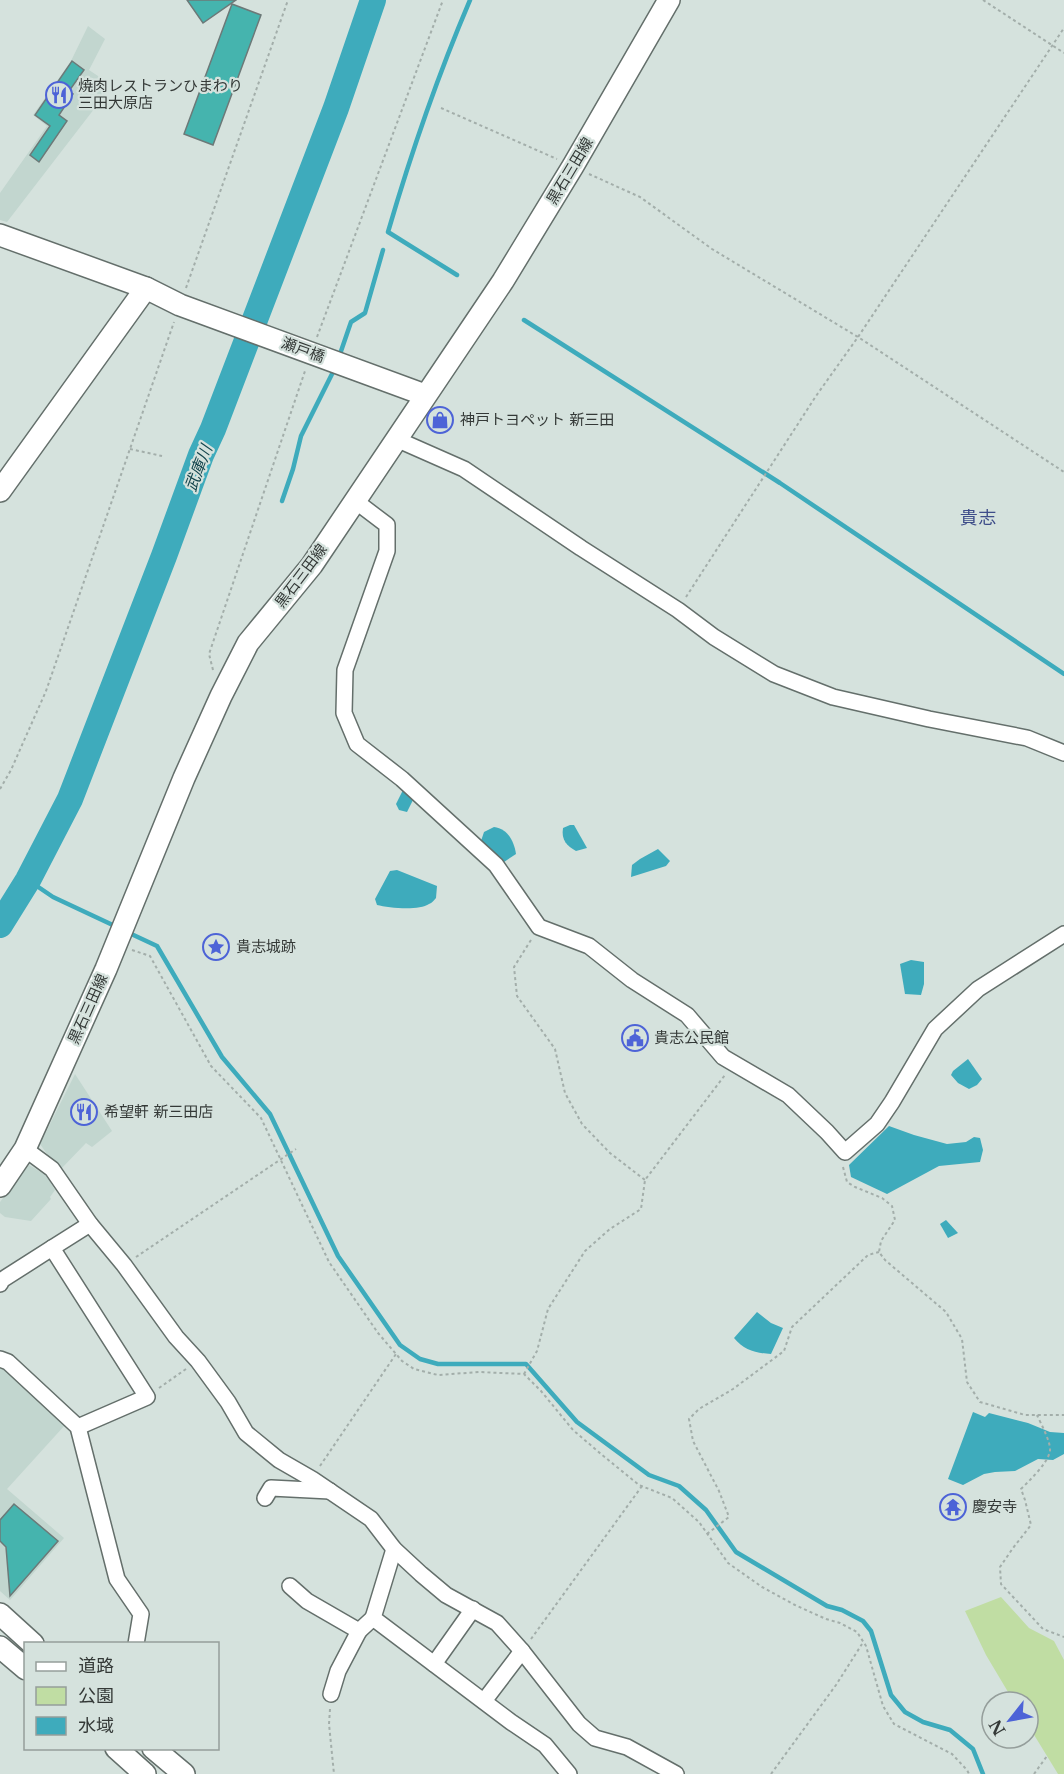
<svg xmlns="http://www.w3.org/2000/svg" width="1064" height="1774" viewBox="0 0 1064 1774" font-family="'Libre Baskerville','Noto Sans JP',serif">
<rect width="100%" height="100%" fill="#d5e2dd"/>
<g fill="#c2d6cf">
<polygon points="88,26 105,39 89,70 104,80 101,100 7,222 0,220 0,193 47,126 33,115 71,61"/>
<polygon points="75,1074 112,1131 92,1147 86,1143 59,1171 40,1144"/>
<polygon points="29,1165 44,1174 49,1180 55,1190 50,1197 51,1199 31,1221 5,1217 0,1213 0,1202"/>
<polygon points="0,1367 13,1375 65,1425 7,1489 64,1538 10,1600 0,1591"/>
</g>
<polygon fill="#c0dda3" points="1001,1597 1029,1628 1054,1641 1064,1660 1064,1774 1058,1774 1028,1725 1028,1702 1014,1702 986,1655 965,1611"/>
<g fill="#3eabbc">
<polygon points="403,790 414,798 407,812 399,810 396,804"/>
<path d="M570,825H574L587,848L576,851C567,846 561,840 563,828Z"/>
<path d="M494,827C508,829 514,841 516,854L501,864L480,844L484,832Z"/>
<polygon points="658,849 670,861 666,866 631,877 632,865 640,859"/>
<path d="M397,870L437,886L436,898C434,900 432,903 429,904C419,911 389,908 377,905L375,899L390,871Z"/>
<polygon points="911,960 924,962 924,984 921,995 905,994 900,964"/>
<polygon points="968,1059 982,1079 977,1085 969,1089 958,1083 951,1075 953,1071"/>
<polygon points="889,1126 914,1135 947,1144 966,1142 974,1137 980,1138 983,1150 980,1162 939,1166 887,1194 851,1177 849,1165"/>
<polygon points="946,1220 958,1233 948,1238 940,1224"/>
<path d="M757,1312L771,1323L783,1328L771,1354C755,1353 744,1350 734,1338Z"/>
<polygon points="973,1412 985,1417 989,1413 1028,1423 1050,1432 1064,1433 1064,1454 1053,1460 1038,1459 1015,1471 995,1472 984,1474 963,1485 948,1479"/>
</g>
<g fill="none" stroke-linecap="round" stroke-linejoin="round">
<g stroke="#3eabbc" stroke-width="4.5">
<path d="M457,275L388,232C411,153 438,75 470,0"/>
<polyline points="524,320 780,483 1064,674"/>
<polyline points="339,357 351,322 365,313 383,250"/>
<polyline points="282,501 293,469 301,436 335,368"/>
<polyline points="28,880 53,897 117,927"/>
<polyline points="127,932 157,946 222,1057 270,1114 338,1256 400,1345 420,1359 438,1364 526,1364 577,1422 649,1475 679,1486 706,1510 736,1552 827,1606 842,1610 863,1621 871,1631 891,1695 905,1712 923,1722 950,1730 973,1749 983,1774"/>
</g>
<polyline stroke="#3eabbc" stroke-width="26" points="0,925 28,880 70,799 164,556 201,455 213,429 336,108 373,0"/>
</g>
<g fill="#45b4ae" stroke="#6c7978" stroke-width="1.5">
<polygon points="187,0 236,0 203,23"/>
<polygon points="232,4 261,15 213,145 184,134"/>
<polygon points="72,61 84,70 69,91 73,94 59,115 67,121 39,162 30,155 50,126 35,115"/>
<polygon points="82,1099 96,1107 87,1124 73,1116"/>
<polygon points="14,1504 58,1541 10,1596 6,1547 0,1541 0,1520"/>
</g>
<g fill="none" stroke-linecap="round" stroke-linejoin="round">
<defs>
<g id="street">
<polyline points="396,439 464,469 581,548 678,610 714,637 774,674 833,697 929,719 1027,738 1064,753"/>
<polyline points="354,500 387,525 387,551 345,670 344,713 357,744 402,779 496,865 539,927 589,946 632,980 687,1015 723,1057 788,1095 827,1132 845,1152 877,1124 892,1102 935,1029 978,989 1064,934"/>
<polyline points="25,1149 52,1169 90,1224 124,1265 176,1337 198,1361 228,1402 246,1433 279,1460 312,1479 371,1519 394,1549 421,1574 446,1595 497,1623 522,1651 579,1724 595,1738 627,1747 676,1774"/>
<polyline points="52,1248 90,1224"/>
<polyline points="0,1284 2,1280 52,1248 147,1397 78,1427"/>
<polyline points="0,1359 8,1362 78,1427 117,1579 141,1614 136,1644"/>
<polyline points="265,1498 271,1488 330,1491"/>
<polyline points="394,1549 373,1618 511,1722 545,1745 569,1774"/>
<polyline points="290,1586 307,1601 359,1631 373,1618"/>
<polyline points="434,1664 473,1609"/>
<polyline points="331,1694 338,1671 359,1631"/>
<polyline points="484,1701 522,1651"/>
</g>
<g id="secondary">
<polyline points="0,235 146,288 180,305 425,395"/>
<polyline points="0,491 146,288"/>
<polyline points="0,1186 25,1149 106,969 184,778 221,696 248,643 312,565 503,281 573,166 669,0"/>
<polyline points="0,1614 33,1644"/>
<polyline points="0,1647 26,1669"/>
<polyline points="116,1748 145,1774"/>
<polyline points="153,1748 184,1774"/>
</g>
</defs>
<use href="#street" stroke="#646f6b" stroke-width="18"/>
<use href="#secondary" stroke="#646f6b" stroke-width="24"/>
<g stroke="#a3aeaa" stroke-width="2" stroke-dasharray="3 3" stroke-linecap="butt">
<polyline points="983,0 1064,53"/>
<polyline points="441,108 557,159"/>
<polyline points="589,174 640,197 712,249 858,337 1064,472"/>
<polyline points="186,288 288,0"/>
<polyline points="317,337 443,0"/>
<polyline points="130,449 162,456"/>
<polyline points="686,597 816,396 858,337 1064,28"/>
<polyline points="213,670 209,654 305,371"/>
<polyline points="0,789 11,770 46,691 174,322"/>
<polyline points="531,940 514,967 517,996 555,1049 565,1093 582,1124 610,1153 645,1180"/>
<polyline points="132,950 150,956 211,1066 261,1118 329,1262 378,1333 402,1361 414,1369 438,1375 479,1372 524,1374 541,1391 573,1430 601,1454 639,1485 672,1498 699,1522 728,1563 762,1587 795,1605 826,1619 840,1623 857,1632 866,1646 883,1706 894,1724 952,1754 967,1770 969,1774"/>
<polyline points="843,1167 847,1182 855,1187 882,1198 892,1206 895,1220 881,1241 879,1252 885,1260 946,1312 962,1339 967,1382 980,1402 1025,1415 1064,1415"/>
<polyline points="136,1257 296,1149"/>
<polyline points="524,1374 537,1351 548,1309 585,1251 610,1229 641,1209 645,1180 725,1075"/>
<polyline points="159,1388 186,1369"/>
<path d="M1037,1415C1041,1424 1051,1442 1050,1451C1048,1463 1029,1481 1021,1489L1025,1500L1031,1525L1013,1548L1000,1567L1001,1584L1043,1629L1064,1637"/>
<polyline points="320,1466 396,1354"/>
<polyline points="707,1534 729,1517 719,1491 693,1441 689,1419 699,1409 733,1389 784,1351 792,1327 868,1255 879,1252"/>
<polyline points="531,1639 642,1486"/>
<polyline points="330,1709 329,1724 334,1774"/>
<polyline points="771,1774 836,1685 862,1644"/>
<polyline points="1034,1774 1047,1756"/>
</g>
<use href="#street" stroke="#fff" stroke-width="15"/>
<use href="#secondary" stroke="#fff" stroke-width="21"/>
</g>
<defs>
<symbol id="restaurant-ring" viewBox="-11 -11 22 22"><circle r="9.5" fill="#d5e2dd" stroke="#4d63d7" stroke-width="1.5"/><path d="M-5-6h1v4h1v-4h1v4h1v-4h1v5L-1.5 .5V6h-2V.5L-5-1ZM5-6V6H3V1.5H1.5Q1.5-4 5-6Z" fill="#4d63d7"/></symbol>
<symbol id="shop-ring" viewBox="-11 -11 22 22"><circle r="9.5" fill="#d5e2dd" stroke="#4d63d7" stroke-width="1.5"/><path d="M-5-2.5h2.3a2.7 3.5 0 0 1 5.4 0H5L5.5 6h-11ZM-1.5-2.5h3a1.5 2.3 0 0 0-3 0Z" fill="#4d63d7"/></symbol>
<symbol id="sight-ring" viewBox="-11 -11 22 22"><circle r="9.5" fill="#d5e2dd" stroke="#4d63d7" stroke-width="1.5"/><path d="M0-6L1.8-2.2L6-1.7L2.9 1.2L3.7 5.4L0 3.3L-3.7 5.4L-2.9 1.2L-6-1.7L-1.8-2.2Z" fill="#4d63d7"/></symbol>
<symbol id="civic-ring" viewBox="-11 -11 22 22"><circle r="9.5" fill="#d5e2dd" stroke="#4d63d7" stroke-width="1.5"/><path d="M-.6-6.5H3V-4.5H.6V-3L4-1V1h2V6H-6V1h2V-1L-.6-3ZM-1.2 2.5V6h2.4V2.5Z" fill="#4d63d7"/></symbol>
<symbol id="temple-ring" viewBox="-11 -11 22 22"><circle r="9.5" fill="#d5e2dd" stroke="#4d63d7" stroke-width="1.5"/><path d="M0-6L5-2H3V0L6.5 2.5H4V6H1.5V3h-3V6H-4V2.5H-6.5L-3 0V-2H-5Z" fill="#4d63d7"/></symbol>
</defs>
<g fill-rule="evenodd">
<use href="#restaurant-ring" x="44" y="80" width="30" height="30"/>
<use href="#shop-ring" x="425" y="405" width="30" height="30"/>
<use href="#sight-ring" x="201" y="932" width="30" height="30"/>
<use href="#civic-ring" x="620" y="1023" width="30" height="30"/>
<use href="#restaurant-ring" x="69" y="1097" width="30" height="30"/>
<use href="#temple-ring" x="938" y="1492" width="30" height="30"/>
</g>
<g text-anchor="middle" stroke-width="4.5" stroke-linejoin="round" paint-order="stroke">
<g font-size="15" fill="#343937" stroke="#d5e2dd" text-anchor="start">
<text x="78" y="91">焼肉レストランひまわり<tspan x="78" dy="17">三田大原店</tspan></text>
<text x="460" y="425">神戸トヨペット 新三田</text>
<text x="236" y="952">貴志城跡</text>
<text x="654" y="1043">貴志公民館</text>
<text x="104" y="1117">希望軒 新三田店</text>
<text x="972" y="1512">慶安寺</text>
</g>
<g font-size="15" fill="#343937" stroke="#d5e2dd">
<text transform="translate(570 171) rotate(-59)" y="5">黒石三田線</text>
<text transform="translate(303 350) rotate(20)" y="5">瀬戸橋</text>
<text transform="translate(301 576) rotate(-53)" y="5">黒石三田線</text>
<text transform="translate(88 1009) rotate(-66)" y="5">黒石三田線</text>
</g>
<g font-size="16" font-style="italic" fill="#15454d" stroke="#d5e2dd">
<text transform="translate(198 468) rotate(-69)" y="6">武庫川</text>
</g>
<g font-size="18" fill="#3e4d89" stroke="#d5e2dd">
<text x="978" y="524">貴志</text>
</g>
</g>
<rect x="24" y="1642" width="195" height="108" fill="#d5e2dd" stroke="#959e9b" stroke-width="1.5"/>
<rect x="36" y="1662" width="30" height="9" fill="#ffffff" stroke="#959e9b" stroke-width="1.5"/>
<text x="78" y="1672" font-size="18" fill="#343937">道路</text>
<rect x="36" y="1687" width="30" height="18" fill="#c0dda3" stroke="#959e9b" stroke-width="1.5"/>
<text x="78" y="1702" font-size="18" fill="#343937">公園</text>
<rect x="36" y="1717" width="30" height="18" fill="#3eabbc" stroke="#959e9b" stroke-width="1.5"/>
<text x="78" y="1732" font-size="18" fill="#343937">水域</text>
<g transform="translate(1010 1720) rotate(239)"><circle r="28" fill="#d5e2dd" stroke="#959e9b" stroke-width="1.5"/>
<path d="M0-4.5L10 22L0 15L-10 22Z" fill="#4d63d7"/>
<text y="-9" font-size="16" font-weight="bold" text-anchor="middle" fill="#343937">N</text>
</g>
</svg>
